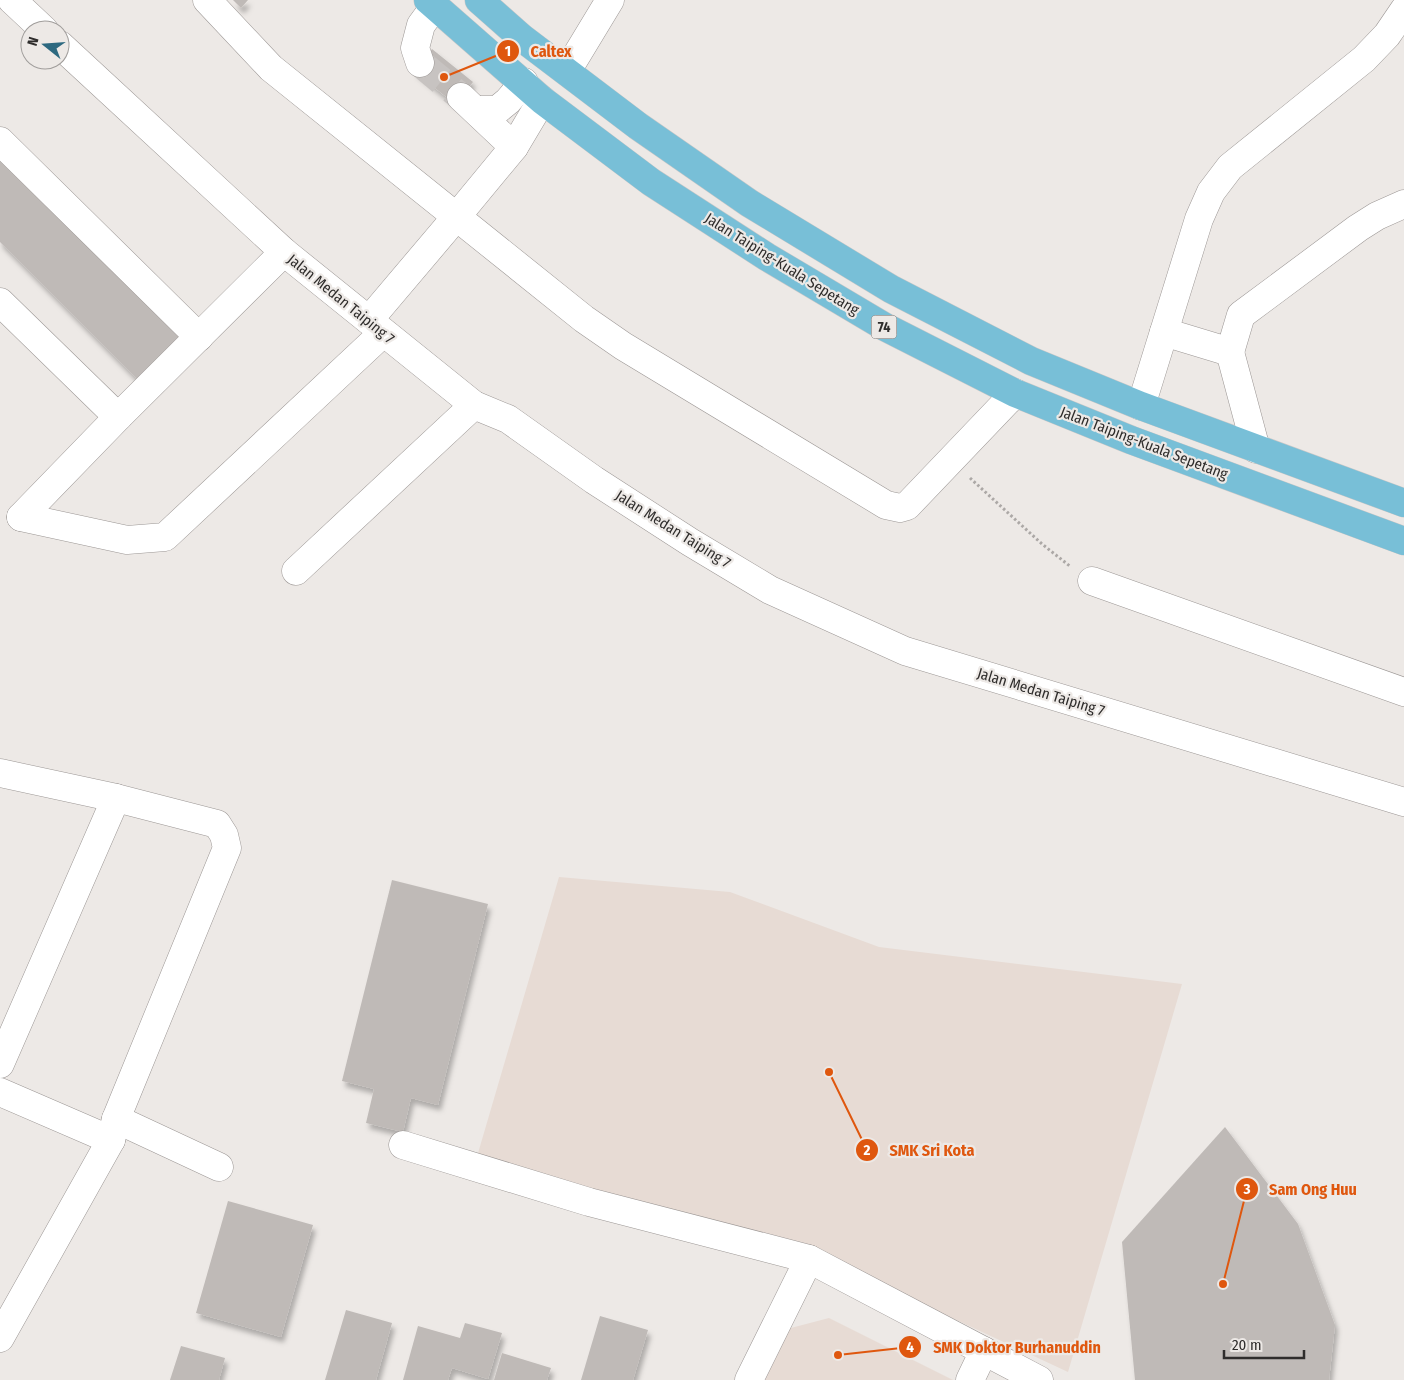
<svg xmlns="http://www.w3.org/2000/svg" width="1404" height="1380" viewBox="0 0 1404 1380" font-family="'Fira Sans Condensed',sans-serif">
<defs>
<filter id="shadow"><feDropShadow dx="3" dy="5.5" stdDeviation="2.5" flood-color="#0004"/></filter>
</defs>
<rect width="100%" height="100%" fill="#ede9e6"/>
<g fill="#e7dbd4">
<polygon points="559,877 730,892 879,947 1182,984 1068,1372 817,1255 476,1160"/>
<polygon points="829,1318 953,1380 761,1380 787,1329"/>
</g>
<g fill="#bfbab7" filter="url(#shadow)">
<polygon points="233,0 248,0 241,8"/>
<polygon points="432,49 473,82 455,104 414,71"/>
<polygon points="0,151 185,336 140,382 0,242"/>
<polygon points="392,880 488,904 438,1105 411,1098 403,1132 366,1123 374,1089 342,1081"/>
<polygon points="1225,1127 1298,1224 1335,1325 1329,1380 1135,1380 1122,1242"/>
<polygon points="228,1201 313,1225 281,1337 196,1313"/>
<polygon points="346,1310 392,1323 376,1380 325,1380"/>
<polygon points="600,1316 648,1330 633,1380 581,1380"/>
<polygon points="465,1323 502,1333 488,1379 452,1368 448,1380 403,1380 418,1326 460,1338"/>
<polygon points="181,1346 225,1358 219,1380 170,1380"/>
<polygon points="502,1353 551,1368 547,1380 494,1380"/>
</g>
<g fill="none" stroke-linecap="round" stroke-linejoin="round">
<polyline stroke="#c7c3c1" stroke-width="28" stroke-dasharray="28 14" stroke-linecap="butt" points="420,63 461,97"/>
<defs>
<g id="minor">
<polyline points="12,0 44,30"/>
<polyline points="207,0 271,68 584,319 623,346 886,505 900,508 907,506 1015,393"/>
<polyline points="60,45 284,252 474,405 508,419 594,480 690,542 770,590 905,651 1404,802"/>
<polyline points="420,63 415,48 421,25 435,6"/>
<polyline points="567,71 610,0"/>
<polyline points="461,97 514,147"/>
<polyline points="476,110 497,110 508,101 524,82"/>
<polyline points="0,141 199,337"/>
<polyline points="0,302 118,417"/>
<polyline points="369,320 457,216 514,147 542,100"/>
<polyline points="1164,332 1230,352 1241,315 1358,228 1377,216 1404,204"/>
<polyline points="1230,352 1256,449"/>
<polyline points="1141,406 1199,219 1211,192 1230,167 1364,59 1387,35 1404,10"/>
<polyline points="21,517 127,540 165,537 383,333"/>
<polyline points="21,517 118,417 284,252"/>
<polyline points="296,571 474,405"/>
<polyline points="1092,581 1404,692"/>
<polyline points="0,773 116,798 217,824 224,835 227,848 116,1119 111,1140 0,1338"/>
<polyline points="0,1064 116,798"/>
<polyline points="0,1092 111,1140"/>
<polyline points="116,1119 219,1167"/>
<polyline points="403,1145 589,1202 809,1259 1039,1380"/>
<polyline points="749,1380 809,1259"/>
<polyline points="970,1380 984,1351"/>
</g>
<g id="major">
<polyline points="428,0 542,100 651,182 767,257 885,327 1015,393 1131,440 1404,541"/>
<polyline points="479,0 522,38 638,126 749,203 891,289 1031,361 1141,406 1404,503"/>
</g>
</defs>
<use href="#minor" stroke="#9c9795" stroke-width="29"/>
<use href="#major" stroke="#c9c8c8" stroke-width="29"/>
<polyline stroke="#aca8a6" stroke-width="3" stroke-dasharray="2.5 2.5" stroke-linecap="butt" points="970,478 1042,544 1071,567"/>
<use href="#minor" stroke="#fff" stroke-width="28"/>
<use href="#major" stroke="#78bfd7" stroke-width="28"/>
</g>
<g text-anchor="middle" stroke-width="4.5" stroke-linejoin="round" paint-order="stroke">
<rect fill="#ede9e6" stroke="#686564" stroke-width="1" x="871.5" y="315.5" width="25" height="23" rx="4"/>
<g font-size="14" font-weight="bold" fill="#2f2d2c">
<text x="884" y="332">74</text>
</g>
<g font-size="15" fill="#2f2d2c" stroke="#ede9e6">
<text transform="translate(782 264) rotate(32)" y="5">Jalan Taiping-Kuala Sepetang</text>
<text transform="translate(341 299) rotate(39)" y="5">Jalan Medan Taiping 7</text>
<text transform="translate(1144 443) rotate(21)" y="5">Jalan Taiping-Kuala Sepetang</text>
<text transform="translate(673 529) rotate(32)" y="5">Jalan Medan Taiping 7</text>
<text transform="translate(1041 692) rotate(17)" y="5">Jalan Medan Taiping 7</text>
</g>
</g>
<path fill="none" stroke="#df570e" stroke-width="2" d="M444 77L508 51M829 1072L867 1150M1223 1284L1247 1189M838 1355L910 1347"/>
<g fill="#df570e" stroke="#ede9e6" stroke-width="2">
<circle cx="444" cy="77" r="5"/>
<circle cx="829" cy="1072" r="5"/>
<circle cx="1223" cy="1284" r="5"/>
<circle cx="838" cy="1355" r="5"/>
<circle cx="508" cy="51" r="12"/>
<circle cx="867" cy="1150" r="12"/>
<circle cx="1247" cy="1189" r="12"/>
<circle cx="910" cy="1347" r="12"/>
</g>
<g font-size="15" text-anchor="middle" font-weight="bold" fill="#fff">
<text x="508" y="56">1</text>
<text x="867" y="1155">2</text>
<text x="1247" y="1194">3</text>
<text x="910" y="1352">4</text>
</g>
<g font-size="16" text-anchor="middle" font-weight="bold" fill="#df570e" stroke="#ede9e6" stroke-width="4.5" stroke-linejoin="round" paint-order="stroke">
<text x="551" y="57">Caltex</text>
<text x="932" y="1156">SMK Sri Kota</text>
<text x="1313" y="1195">Sam Ong Huu</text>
<text x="1017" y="1353">SMK Doktor Burhanuddin</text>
</g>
<g transform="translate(45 45) rotate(287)"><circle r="24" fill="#ede9e6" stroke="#a19e9c"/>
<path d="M0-4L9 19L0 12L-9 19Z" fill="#2d6980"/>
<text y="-8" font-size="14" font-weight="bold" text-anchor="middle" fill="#2f2d2c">N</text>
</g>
<path d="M1224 1350v8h80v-8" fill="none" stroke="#2f2d2c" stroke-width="2.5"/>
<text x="1232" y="1350" font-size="15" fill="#2f2d2c" stroke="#ede9e6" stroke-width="4" paint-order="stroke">20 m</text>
</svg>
